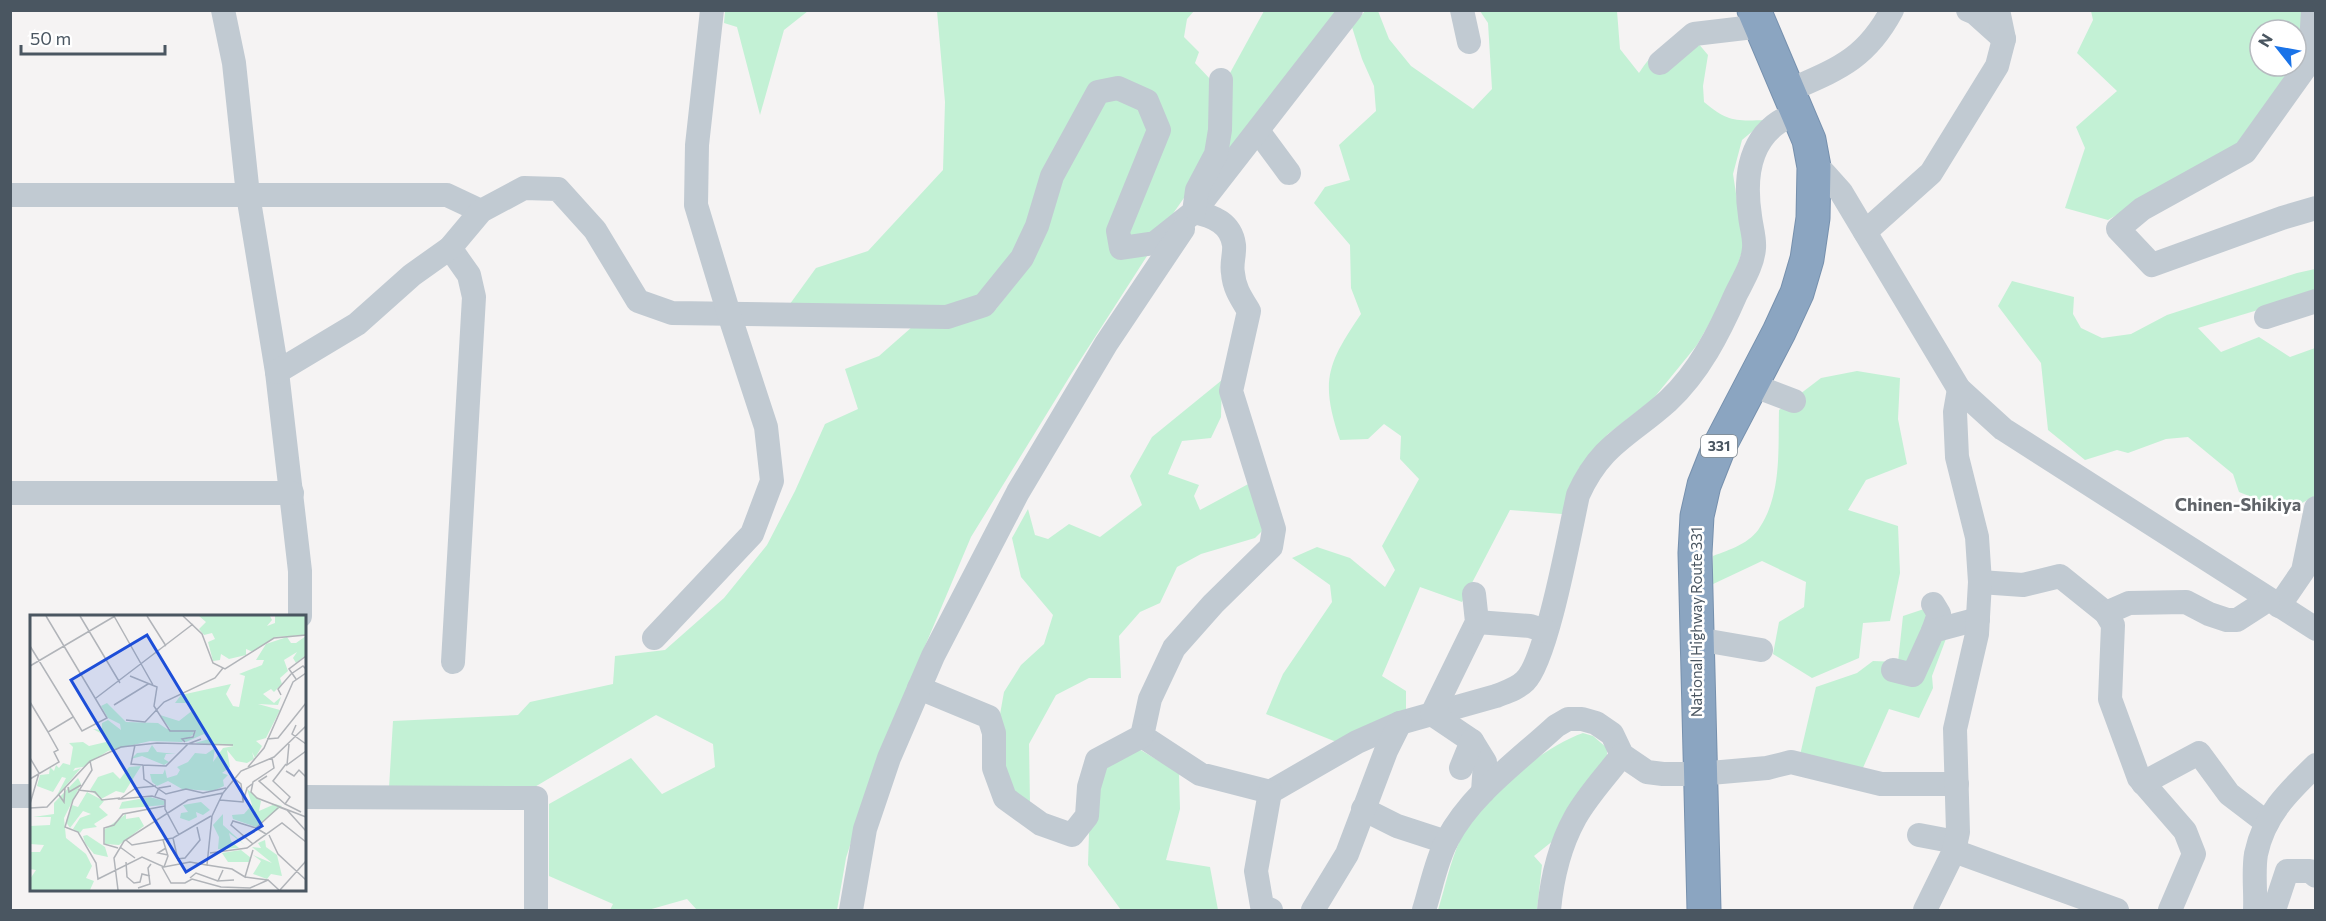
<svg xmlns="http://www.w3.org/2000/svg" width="2326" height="921" viewBox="0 0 2326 921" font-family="Commissioner,sans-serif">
<rect width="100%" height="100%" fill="#f5f3f3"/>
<g fill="#c3f1d5">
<polygon points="725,11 808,11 784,30 760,115 737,27 724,23"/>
<polygon points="937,11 1194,11 1187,19 1184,37 1199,52 1195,63 1211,80 1208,150 1186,195 1163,228 1129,240 1126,231 1167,133 1152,97 1096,83 1014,257 980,299 945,311 787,308 816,268 868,251 943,170 945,102"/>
<polygon points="1264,11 1338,11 1224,155 1230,73"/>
<path d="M1365,11H1378L1389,39L1411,66L1473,109L1492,89L1488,23L1480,11H1617L1620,49L1639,73C1651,53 1667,42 1687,30L1708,55L1703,86L1704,102C1728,122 1735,121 1766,120L1742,140L1733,174L1744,246L1730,287L1697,345L1653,399L1608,434L1579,468L1562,514L1510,510L1462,602L1420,587L1382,676L1406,691V713L1339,743L1266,714L1283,674L1332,602L1330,585L1292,558L1317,547L1350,558L1385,587L1395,570L1382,546L1419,479L1400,459L1401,436L1384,424L1368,439L1340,440C1320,381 1327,364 1361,314L1351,288L1350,245L1314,203L1325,187L1350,180L1339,145L1376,111L1374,86L1362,59L1352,27Z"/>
<polygon points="2091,11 2302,11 2301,56 2296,65 2296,30 2260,30 2260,66 2295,66 2238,144 2108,220 2065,208 2085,148 2076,127 2117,91 2077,53 2093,20"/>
<polygon points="1122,96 1141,110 1152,134 1109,233 1147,256 1070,376 971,537 877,760 846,858 837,910 697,910 687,899 648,910 610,910 613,904 549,876 549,804 631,758 662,794 715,767 713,744 656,715 533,788 389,788 393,721 518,715 530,702 613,684 615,656 665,650 724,598 767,545 795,491 825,424 858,409 845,369 879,356 912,327 951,326 996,309 1028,268 1060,179 1101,101"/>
<polygon points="2315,269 2315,293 2198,328 2221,352 2259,337 2290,357 2315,348 2315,496 2287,511 2239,492 2233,474 2188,437 2166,439 2128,453 2117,450 2085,460 2048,430 2041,363 1998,306 2012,281 2074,297 2073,314 2081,328 2102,338 2131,334 2167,315 2297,273"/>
<path d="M1857,371L1900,378L1898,419L1907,464L1866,480L1848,510L1898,526L1900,573L1890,621L1863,623L1859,658L1812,678L1773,654L1779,622L1804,607L1806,582L1762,561L1711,585L1713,556C1729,550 1751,543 1760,527C1782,493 1778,449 1779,410L1821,378Z"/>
<polygon points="1222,380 1221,417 1211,438 1182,441 1168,474 1199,485 1194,496 1200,510 1252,482 1265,528 1255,538 1201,554 1177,567 1160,603 1140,612 1119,636 1121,678 1089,678 1056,695 1029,744 1030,804 1011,795 1000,768 999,720 1004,692 1021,665 1044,644 1053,615 1021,577 1012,538 1028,509 1035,535 1048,539 1069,524 1100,537 1142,505 1130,476 1152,437"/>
<polygon points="1924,609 1947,636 1932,676 1933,688 1919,718 1889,709 1862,770 1800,755 1816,687 1857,673 1873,661 1898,662 1903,616"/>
<path d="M1583,733L1593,736L1607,748V758L1554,840L1534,856L1542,865L1537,910H1438C1445,888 1450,862 1460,840C1478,800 1542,747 1583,733Z"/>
<polygon points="1139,749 1179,773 1180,809 1166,860 1210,867 1218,910 1121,910 1088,865 1089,833 1098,804 1099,788 1106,768"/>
</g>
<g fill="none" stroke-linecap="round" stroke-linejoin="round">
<defs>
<polyline id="highway" points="1704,910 1695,553 1697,516 1704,485 1719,447 1779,332 1797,293 1807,259 1813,218 1814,167 1809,140 1754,10"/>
</defs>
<use href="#highway" stroke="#7690ad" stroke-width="35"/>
<g stroke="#c1cad2" stroke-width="24">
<polyline points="223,10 234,63 248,195 277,372 300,571 300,616"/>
<polyline points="1462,10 1469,42"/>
<polyline points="1968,10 1975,13 2004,39"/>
<polyline points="2313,10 2310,61 2316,61"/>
<polyline points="2310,61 2245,152 2142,209 2118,229 2152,265 2282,218 2316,208"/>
<polyline points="1660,63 1694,34 1762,26"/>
<path d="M1790,90C1838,69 1866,59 1892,10"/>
<polyline points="1258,131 1289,173"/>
<polyline points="1814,167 1824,173 1841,192 1959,389 2003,429 2316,629"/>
<polyline points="10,195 447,195 481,211"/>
<polyline points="1205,198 1351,10"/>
<path d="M1194,212C1213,216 1231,223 1234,245C1235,254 1231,264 1233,273C1234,288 1241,298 1249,311L1231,391L1274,529L1271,547L1213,604L1174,648L1150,699L1142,736L1200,774L1270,792L1357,742L1400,723L1496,696C1506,692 1517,689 1525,681C1547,660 1570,531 1578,495C1601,444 1629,436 1668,401C1699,372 1719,333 1736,294C1743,280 1753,264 1754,248C1755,238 1751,226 1750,216C1745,183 1747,143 1779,122C1785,118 1793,116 1800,113"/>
<polyline points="1865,232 1931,173 1997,66 2004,39 1998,10"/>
<polyline points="450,248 469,275 474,297 453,662"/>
<polyline points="2266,317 2316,301"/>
<polyline points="277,372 357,324 412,275 450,248 481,211 524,188 558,189 595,230 638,301 672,313 947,317 984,305 1022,258 1037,226 1052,176 1098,92 1118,88 1147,101 1159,130 1118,231 1121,248 1155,243 1194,212 1197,190 1216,154 1220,130 1221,80"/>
<polyline points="1752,385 1794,401"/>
<polyline points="10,493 292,493"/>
<polyline points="1980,582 2023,585 2060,576 2106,613 2113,625 2110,699 2139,778 2185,831 2194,854 2170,910"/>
<polyline points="1474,594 1477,622 1432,714 1472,741 1485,762 1483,792"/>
<polyline points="1933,604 1939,614 1933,631"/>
<polyline points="2279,606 2303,571 2316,508"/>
<polyline points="2106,613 2129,603 2186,602 2209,614 2227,620 2237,620 2268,600"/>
<polyline points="1477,622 1530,626 1546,631"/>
<polyline points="654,638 752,534 772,481 766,427 729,314 696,205 697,145 712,10"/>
<polyline points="1697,639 1761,650"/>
<polyline points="1893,670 1913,675 1933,631 1978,619"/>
<polyline points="919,688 989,717 994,733 994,768 1005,798 1041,824 1072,835 1087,816 1089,787 1097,760 1142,736"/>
<polyline points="1461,768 1472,741"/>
<polyline points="2143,783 2199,753 2229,794 2267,823"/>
<polyline points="1270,792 1256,871 1262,906 1271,910"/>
<polyline points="10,796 32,796"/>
<polyline points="304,797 536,798 536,910"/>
<polyline points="1363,809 1397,826 1446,842"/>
<polyline points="1919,835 1956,842"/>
<polyline points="1954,851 2117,910"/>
<polyline points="851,910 865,829 889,758 933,656 1018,492 1106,344 1183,229"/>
<polyline points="1313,910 1347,854 1386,751 1400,723"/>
<path d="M1424,910C1431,888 1436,861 1447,840C1471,794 1518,761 1556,726L1568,719H1582L1596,723L1612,734L1622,755L1647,772L1663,774H1699L1767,768L1791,762L1881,784H1957"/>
<path d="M1549,910C1552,878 1559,847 1575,818C1587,796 1607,775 1622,755"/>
<polyline points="1925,910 1954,851 1958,832 1955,729 1977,634 1980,582 1977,537 1957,457 1955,412 1959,389"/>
<path d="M2255,910C2256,892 2253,872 2256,854C2264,815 2288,792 2316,765"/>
<polyline points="2274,910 2287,871 2310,871 2316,876"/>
</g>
<use href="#highway" stroke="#8ba5c1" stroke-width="33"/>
</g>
<g text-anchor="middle" stroke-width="5" stroke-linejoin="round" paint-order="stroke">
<rect fill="#fff" stroke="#808990" stroke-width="1.5" x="1701" y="435" width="36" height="22" rx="4.5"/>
<g font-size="14" font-weight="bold" fill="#4a5661">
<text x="1719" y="451">331</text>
</g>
<g font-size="15" fill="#4a5661" stroke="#fff">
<text transform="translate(1697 622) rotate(-90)" y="5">National Highway Route 331</text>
</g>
<g font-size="18" font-weight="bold" fill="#5f6368" stroke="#fff">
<text x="2238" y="511">Chinen-Shikiya</text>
</g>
</g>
<g transform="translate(30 615)">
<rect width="276" height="276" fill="#f5f3f3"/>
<path d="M169,1H240L242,5L237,11L245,8V1H276V20L245,22L223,37L216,34V40L199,44L191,39L190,45L183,46L178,27L185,24L182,18L174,20L169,14L176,7ZM276,21V40L266,48L263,43L267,37L254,45L258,56L250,63L252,69L244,77L241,74L233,79L244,88L251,82L248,90L228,89L250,95L236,123L226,126L232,131L225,143L222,137L224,144L217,148L206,146L197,135L200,152L192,158L198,160L193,165L194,171L183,176L152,174L138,166L127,171L122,167L120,159H133L135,154L137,163L147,160L150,155L147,152L158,147L165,138L176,139L185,133L183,147L193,133L204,131L165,128L179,124L174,119L156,127L153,125L163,122L166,116L141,115L130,100L149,106L163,95L159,88H145L151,80L201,69L196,79L203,91L209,92L215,61L209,59L232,50L234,45H226L236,29L257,22L261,28H266ZM77,88L96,107L128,108L137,114L163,115L164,119L152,127L120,126L78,136L53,152L45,153L43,156L51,153L26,182L36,163L32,162L23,177L7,171L10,160L19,159L20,152L24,156L26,150L29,153L33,148L40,150L43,132L39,128L53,127L59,131L76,127V121L63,114L72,115V108L78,105L91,115L90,109L78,103L71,91ZM122,130L127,137L146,139H136L134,144L139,147L134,150L112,141L101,144L107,138L118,137ZM111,151L94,178L86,176L71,184L60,175L68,162L83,157L90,164L99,152ZM48,163L51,169L34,203L36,223L56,239L62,251L56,263L64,266L60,275H0V264L6,255L0,254V237H10L14,230L0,229V211L20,210L21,202H3L24,199V188ZM217,174L231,186L229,196L245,189L252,191L226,212L203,204L202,200L214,199L222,190ZM57,177L74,186L69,192L78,200L64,209L67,212L53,214L50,218L43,214L50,203L61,199L53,196L40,213L36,207L42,190L48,192ZM120,182L135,186L134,190L89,194L92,187ZM171,187L180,195L173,200L166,197L167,202L159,206L150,203L151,198L158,197L153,190ZM96,199V204L109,202L114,211L89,230L75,229L74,215ZM193,199V210L215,230L199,218L201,226L209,233L188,234L189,222L183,210ZM57,220L75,232L78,242L64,239L55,228L53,221ZM235,225L236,232L247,240L252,261L241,259L237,264L223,259L231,246L223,240L242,248L222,232L231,233L228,228ZM211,235L221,243L220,247H198L192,238Z" fill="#c3f1d5"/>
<path fill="none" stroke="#b1b4b9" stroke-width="1.5" d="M50,1L90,68M84,1L123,70M117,1L136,31M153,1L172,19L183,48L195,54L244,23L276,20M0,31L52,116L77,103L16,1M0,51L85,1M100,61L127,72L124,91L140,116H165L163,122L152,124L155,127M266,64L259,54L276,41M251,80L248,74L261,59L273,51L276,54M66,83L163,9M0,87L18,117M84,90L118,69M96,105L115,107L134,87L185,63L193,53M266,110L262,119L276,129M171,124L158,129L136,151L113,150L114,164L136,179L156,174L173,178L196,173M237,124L248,123L276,88M259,129L257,150L276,136M105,130L101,149L113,150M0,143L9,158L0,189M242,143L244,153L223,167L221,177L227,183L276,202M60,146L62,155L43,185L35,212L48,217L66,248L68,264L112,242L134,252L160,247L177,250L182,201L193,178M256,149L243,166L260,182L255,189L271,197M218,152L234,133L263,67L276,58M256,156L264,161L269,155L276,162M237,161L229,166L255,189M0,164L29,147L24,137L28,135L18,117L43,102M205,164L211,169L213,186M126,171L106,173L90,184L122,181L135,185V194L149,220M38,172L39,177L51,170M48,175L65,177L72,185L90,183M29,180L34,187L35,173M125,181L129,173L141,171M190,185L213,187L217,173L222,169M0,193L17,192L60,146L91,132L127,128L203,130M236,219L226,213L249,192L257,195L276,216M239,220L248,239L276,265M143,223L148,245L153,250M96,225L102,230L143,223L181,201M133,225L138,241L134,252M223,229L201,210L203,206L226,213M90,232L105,243M88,233L74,229V213L84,210L93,199L135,191M136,233L128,238L138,240M180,238L217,233L252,208L276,227M147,244L155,243L170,225L167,212M96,247L97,262L104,268L110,267L112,259L120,261M177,250L202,254L215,262L223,235M132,252L141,268H155L162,264L191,272L220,273L238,265L249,275M193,255L188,266L204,265M215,262L238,265M160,263L166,258L188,266M108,273L120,269L118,253L121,249M88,275L84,243L94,226L158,185L193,178L211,156L244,142L276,111M250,275L276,246"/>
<path fill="#1d4ed8" fill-opacity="0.15" stroke="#1d4ed8" stroke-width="3" d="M117,20L232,211L156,257L41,65Z"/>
<rect width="276" height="276" fill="none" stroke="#4a5661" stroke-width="3"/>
</g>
<rect width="2326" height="921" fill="none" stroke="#4a5661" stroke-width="24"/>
<g transform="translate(2278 48) rotate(301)"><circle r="28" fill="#ffffff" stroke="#b7bbc0" stroke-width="1.5"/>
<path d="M0-4.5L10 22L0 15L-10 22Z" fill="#1a73e8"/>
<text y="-9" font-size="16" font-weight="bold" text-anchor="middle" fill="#4a5661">N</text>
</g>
<path d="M21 45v9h144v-9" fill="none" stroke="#4a5661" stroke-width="3"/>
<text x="30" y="45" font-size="18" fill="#4a5661" stroke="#ffffff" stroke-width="4.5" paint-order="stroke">50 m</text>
</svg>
